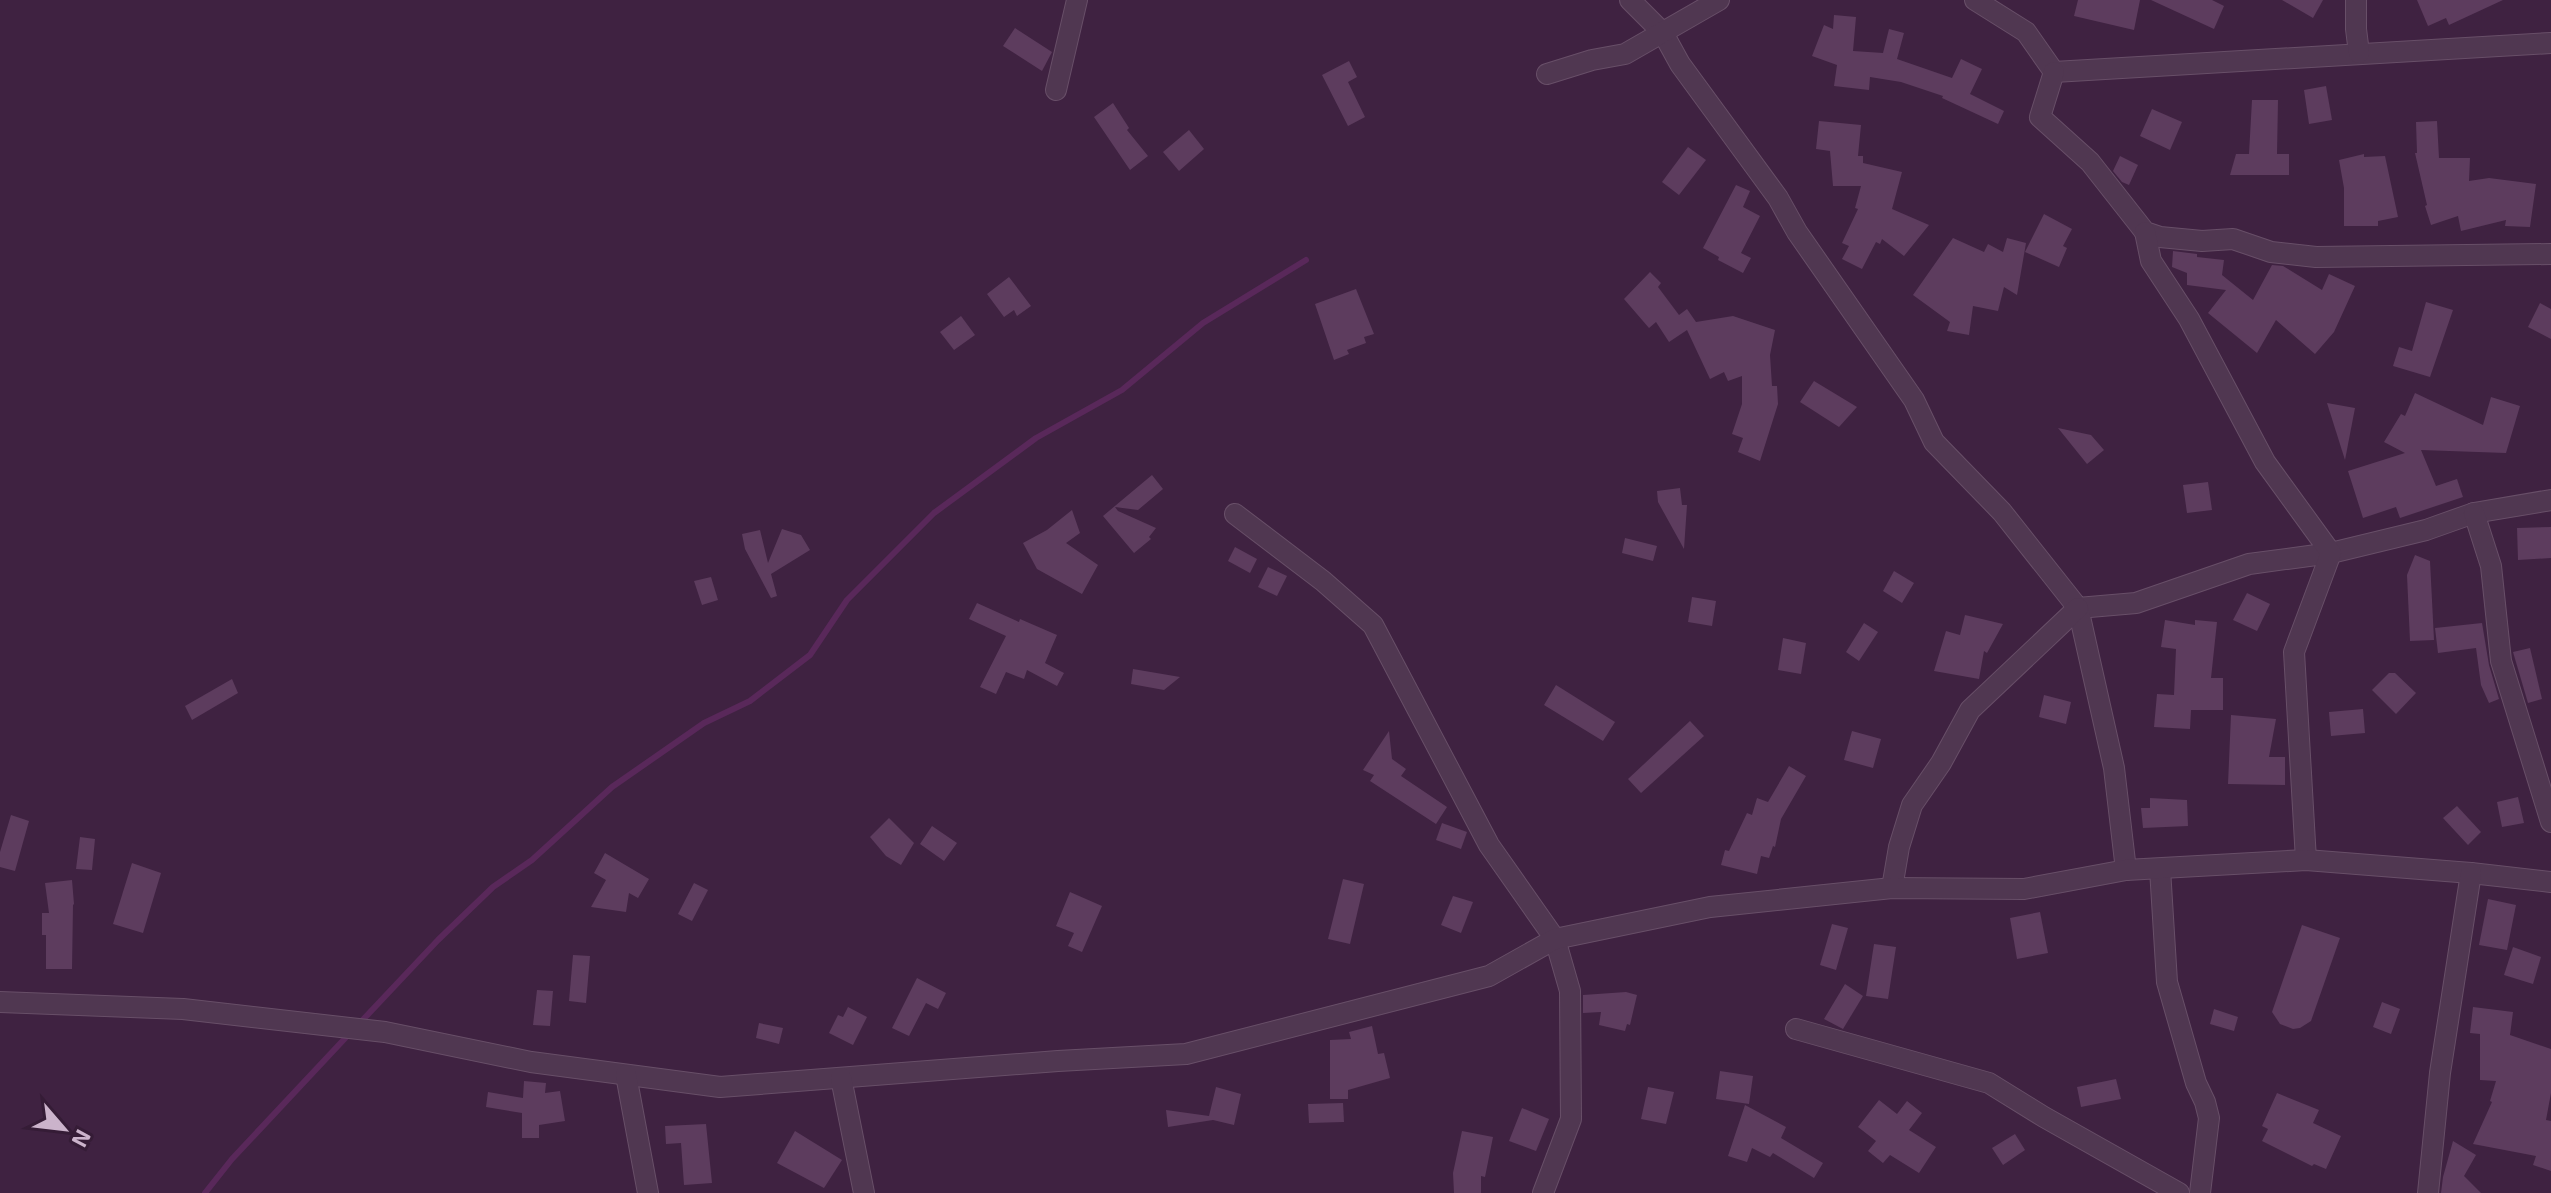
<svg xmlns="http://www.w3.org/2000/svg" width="2551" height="1193" viewBox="0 0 2551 1193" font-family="'Exo 2',sans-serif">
<rect width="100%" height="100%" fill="#3f2241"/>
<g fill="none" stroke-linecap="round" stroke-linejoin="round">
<g stroke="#59285a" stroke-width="6">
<polyline points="358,1025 438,940 493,887 532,860 612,787 704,723 750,701 810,655 847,600 934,513 1036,438 1122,390 1203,323 1306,260"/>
<polyline points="205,1193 232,1159 350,1033"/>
</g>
</g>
<g fill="#5d3c5e">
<polygon points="2078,0 2140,0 2134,30 2074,16"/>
<polygon points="2151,0 2212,0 2224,6 2214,29"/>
<polygon points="2282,0 2323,0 2313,18"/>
<polygon points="2417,0 2503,0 2449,25 2446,18 2428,26"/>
<polygon points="1834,15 1856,17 1853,51 1883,53 1889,29 1904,33 1897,59 1952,78 1961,59 1982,69 1970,94 2004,111 1998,124 1942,98 1943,96 1901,82 1870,77 1869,90 1834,86 1837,65 1812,56 1824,25 1833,29"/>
<polygon points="1015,28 1052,52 1042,71 1003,46"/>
<polygon points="1349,61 1357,77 1348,82 1365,117 1348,126 1322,75"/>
<polygon points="2326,86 2332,120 2309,124 2304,90"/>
<polygon points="2252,100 2278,100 2277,154 2289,154 2289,175 2230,175 2236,154 2249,154"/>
<polygon points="1113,103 1129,128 1127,130 1148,156 1130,170 1094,117"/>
<polygon points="2152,109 2182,122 2170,150 2140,136"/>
<polygon points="1819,121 1861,125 1858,156 1863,156 1863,163 1902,172 1892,209 1929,225 1904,256 1882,239 1880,244 1876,242 1862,269 1842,259 1849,246 1842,243 1858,209 1855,208 1861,186 1833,186 1830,151 1816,149"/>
<polygon points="2437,121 2439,158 2470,158 2469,181 2489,178 2536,184 2530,227 2505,226 2506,220 2461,231 2458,216 2431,225 2425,206 2427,205 2415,153 2417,153 2416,122"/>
<polygon points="1189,130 1204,149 1179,171 1163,152"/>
<polygon points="1688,147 1706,160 1679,195 1662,182"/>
<polygon points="2364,154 2364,157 2385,156 2398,217 2378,221 2378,226 2344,226 2344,188 2339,160"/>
<polygon points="2120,156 2138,165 2129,185 2122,182 2113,171"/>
<polygon points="1736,185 1750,191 1743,207 1760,216 1741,253 1751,258 1743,273 1718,260 1719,257 1703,248"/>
<polygon points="2044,214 2072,229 2063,246 2067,248 2059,267 2025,252"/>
<polygon points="1953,238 1984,252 1988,244 2003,252 2007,238 2026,243 2017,295 2004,287 1998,311 1973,306 1969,335 1947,331 1950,322 1913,295"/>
<polygon points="2173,251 2197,254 2197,257 2224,260 2222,275 2253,300 2272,265 2283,266 2322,290 2329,274 2355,286 2334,332 2315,354 2276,320 2257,353 2208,313 2226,290 2187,285 2187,273 2172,267"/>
<polygon points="1650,272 1661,283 1658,287 1679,315 1687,309 1696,322 1733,316 1775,330 1770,355 1772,386 1777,386 1778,404 1760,461 1738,452 1743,438 1732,434 1742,404 1742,376 1728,381 1724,372 1710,379 1687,330 1669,342 1656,322 1649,328 1624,299"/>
<polygon points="1009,277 1031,306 1017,316 1014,310 1004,317 987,294"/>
<polygon points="1356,289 1374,334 1364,337 1366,343 1347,350 1349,354 1334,360 1315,304"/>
<polygon points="2426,302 2453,310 2430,377 2393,366 2399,347 2412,351"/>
<polygon points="2540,303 2551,309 2551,339 2528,327"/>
<polygon points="961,316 975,335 954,350 940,332"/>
<polygon points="1814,381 1857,407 1839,427 1800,402"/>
<polygon points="2415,393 2483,425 2491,397 2520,406 2506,453 2421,450 2436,486 2457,479 2463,497 2400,518 2396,507 2363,518 2348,471 2405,453 2384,442 2401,414 2405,416"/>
<polygon points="2327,403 2355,408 2345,460"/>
<polygon points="2058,428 2091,435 2104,450 2087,464"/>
<polygon points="1152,475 1163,489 1138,510 1115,507 1118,511 1156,528 1149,537 1151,539 1134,553 1103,516"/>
<polygon points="2208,482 2212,510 2187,513 2183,485"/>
<polygon points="1680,488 1682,505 1687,505 1684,549 1658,502 1657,491"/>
<polygon points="1072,510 1080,533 1066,543 1098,565 1082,594 1037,569 1023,543 1047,530"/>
<polygon points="2551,527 2551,558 2518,560 2517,528"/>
<polygon points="782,529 801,535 810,550 771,574 777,596 771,598 745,549 742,534 760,530 768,563"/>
<polygon points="1625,538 1657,546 1653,561 1622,553"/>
<polygon points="1235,547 1257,559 1250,573 1228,561"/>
<polygon points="2415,555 2430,561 2434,640 2410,641 2407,575"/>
<polygon points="1268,567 1287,576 1277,596 1258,587"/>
<polygon points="1894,571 1914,583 1902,603 1883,591"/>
<polygon points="711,577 718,600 702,605 694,581"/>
<polygon points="2247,593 2270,604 2257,631 2233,620"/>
<polygon points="1692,597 1716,601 1712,626 1688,622"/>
<polygon points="977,603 1019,622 1020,619 1057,635 1045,663 1064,673 1057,686 1027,670 1024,679 1006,672 996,694 980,687 1006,636 969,619"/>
<polygon points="1965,615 2003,624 1987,653 1984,651 1979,679 1934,671 1946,631 1960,635"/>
<polygon points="2165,620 2195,625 2195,620 2217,622 2211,678 2223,678 2223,710 2191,710 2190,729 2154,727 2157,694 2174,695 2176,649 2161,647"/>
<polygon points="1864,623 1878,632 1859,661 1846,652"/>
<polygon points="2482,623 2489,665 2499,699 2489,703 2481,685 2476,648 2438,653 2435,628"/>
<polygon points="1783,638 1806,643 1801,674 1778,670"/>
<polygon points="2530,648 2542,699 2528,703 2513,652"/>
<polygon points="1133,669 1180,677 1164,690 1131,684"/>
<polygon points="2389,673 2395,673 2416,693 2396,714 2372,690"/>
<polygon points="232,679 238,693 192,720 185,706"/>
<polygon points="1556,685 1615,722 1603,741 1544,705"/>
<polygon points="2044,695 2071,702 2066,724 2039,717"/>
<polygon points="2363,709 2365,733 2331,736 2329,712"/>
<polygon points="2231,715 2276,719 2269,757 2285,757 2285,785 2228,784"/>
<polygon points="1690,721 1704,736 1641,793 1628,779"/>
<polygon points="1389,731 1392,759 1406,769 1401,776 1447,807 1436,824 1370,781 1374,775 1363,770"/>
<polygon points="1852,731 1881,739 1873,768 1844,760"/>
<polygon points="1789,766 1806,776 1781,819 1775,847 1773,846 1769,858 1761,856 1757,874 1721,865 1725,850 1729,851 1747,813 1752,815 1757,798 1768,802"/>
<polygon points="2518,797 2524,823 2502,827 2497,802"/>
<polygon points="2150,798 2187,800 2188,826 2143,828 2141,808 2150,808"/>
<polygon points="2457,806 2481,832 2468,845 2443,818"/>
<polygon points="11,815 29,821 15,871 0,867 0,852"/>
<polygon points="889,818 914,843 901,865 886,856 870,837"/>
<polygon points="1442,823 1467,832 1461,849 1436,840"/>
<polygon points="932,826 957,843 944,861 920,844"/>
<polygon points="80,837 95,839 92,870 76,869"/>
<polygon points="605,853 649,879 638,898 629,893 626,912 591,907 606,880 594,873"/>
<polygon points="132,863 161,873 143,933 113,924"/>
<polygon points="1343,879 1364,884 1350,944 1328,939"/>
<polygon points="72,880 74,904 73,905 72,969 46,969 46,935 42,935 42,913 49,913 45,883"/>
<polygon points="694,883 708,890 692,921 678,914"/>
<polygon points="1070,892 1102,906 1082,952 1068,946 1074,933 1056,926"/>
<polygon points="1453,896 1473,902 1461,933 1441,925"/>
<polygon points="2488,899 2516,905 2507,950 2479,945"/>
<polygon points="2040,912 2048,953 2017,959 2010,918"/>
<polygon points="1832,924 1848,928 1836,970 1820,965"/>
<polygon points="2302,925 2340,938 2311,1021 2300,1028 2293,1029 2280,1024 2272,1012"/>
<polygon points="1874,944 1896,947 1888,999 1866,996"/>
<polygon points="2513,947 2541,957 2533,984 2504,975"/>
<polygon points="573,955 590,956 586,1003 569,1001"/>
<polygon points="917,978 946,993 938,1009 926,1003 909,1036 892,1028"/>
<polygon points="1845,984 1863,996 1843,1029 1824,1019"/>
<polygon points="537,990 553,991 550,1026 533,1025"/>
<polygon points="1626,992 1637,995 1630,1025 1627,1024 1625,1031 1599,1025 1601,1012 1583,1013 1583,995"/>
<polygon points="2382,1002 2400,1009 2391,1034 2373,1027"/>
<polygon points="848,1007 867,1017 853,1045 829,1033 838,1015 843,1017"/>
<polygon points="2473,1007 2513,1012 2510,1035 2551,1049 2551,1093 2546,1120 2551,1121 2551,1171 2533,1165 2536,1156 2473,1144 2492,1102 2490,1101 2496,1081 2480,1080 2480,1034 2470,1033"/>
<polygon points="2214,1009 2238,1017 2234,1031 2210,1024"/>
<polygon points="759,1023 783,1028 779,1044 756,1038"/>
<polygon points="1372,1026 1378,1054 1384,1053 1390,1078 1348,1090 1348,1099 1330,1099 1330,1040 1351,1039 1349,1032"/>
<polygon points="1720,1071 1753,1076 1749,1104 1716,1099"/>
<polygon points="2116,1079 2121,1099 2081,1107 2077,1087"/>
<polygon points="524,1081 546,1083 545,1093 560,1091 565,1121 539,1125 539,1138 522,1138 522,1113 486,1107 488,1092 523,1098"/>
<polygon points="1216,1087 1241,1094 1234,1125 1213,1120 1168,1127 1166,1110 1209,1116"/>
<polygon points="1648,1087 1674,1092 1666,1124 1641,1119"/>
<polygon points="2277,1093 2319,1110 2313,1123 2341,1136 2326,1169 2314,1164 2312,1166 2262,1141 2268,1129 2262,1126"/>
<polygon points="1879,1100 1897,1114 1907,1101 1922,1113 1909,1130 1936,1147 1919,1173 1890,1155 1883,1163 1868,1151 1876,1141 1858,1127"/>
<polygon points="1343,1103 1344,1122 1309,1123 1308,1104"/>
<polygon points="1745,1105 1786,1127 1781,1138 1823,1163 1814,1178 1773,1153 1770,1157 1752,1148 1747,1162 1728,1156"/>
<polygon points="1522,1108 1549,1119 1536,1151 1509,1141"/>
<polygon points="706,1124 712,1183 684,1185 681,1143 666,1144 665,1126"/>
<polygon points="795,1131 842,1160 824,1188 777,1163"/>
<polygon points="1462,1131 1493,1137 1485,1177 1481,1176 1481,1193 1454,1193 1453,1173"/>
<polygon points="2015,1134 2025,1150 2003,1165 1992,1148"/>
<polygon points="2453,1141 2476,1155 2464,1176 2481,1193 2441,1193 2443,1177"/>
</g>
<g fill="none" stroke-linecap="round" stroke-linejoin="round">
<defs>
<g id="street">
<polyline points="1630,0 1663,33 1680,64 1778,198 1797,232 1914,400 1934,442 2002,512 2078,608 2136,603 2249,564 2331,553 2426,530 2474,513 2551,500"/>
<polyline points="1975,0 2026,32 2054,72 2551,43"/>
<polyline points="2356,0 2356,29 2359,53"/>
<polyline points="2054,72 2040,117 2090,162 2145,232 2160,237 2202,241 2233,239 2271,252 2316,257 2551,254"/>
<polyline points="1547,74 1592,60 1625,54 1719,0"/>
<polyline points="1056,90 1077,0"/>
<polyline points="2145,232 2151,261 2189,319 2265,462 2331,553 2294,652 2306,860"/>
<polyline points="2474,513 2491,566 2501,661 2551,822"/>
<polyline points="1235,514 1323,581 1373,625 1489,845 1555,939 1570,991 1571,1119 1543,1193"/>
<polyline points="2078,608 2114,768 2126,870"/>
<polyline points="2160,869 2167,982 2196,1083 2205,1102 2209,1118 2200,1193"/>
<polyline points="1892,888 1899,847 1912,805 1941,763 1970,710 2078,608"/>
<polyline points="0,1002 183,1009 385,1032 531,1062 720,1087 1058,1061 1186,1054 1489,976 1555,939 1710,907 1892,888 2024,889 2126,870 2306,860 2471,873 2551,882"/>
<polyline points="1796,1029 1989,1083 2044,1117 2179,1193"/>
<polyline points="626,1075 648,1193"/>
<polyline points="841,1078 864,1193"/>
<polyline points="2428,1193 2440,1073 2471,873"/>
</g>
</defs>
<use href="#street" stroke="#684f68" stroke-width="22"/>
<use href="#street" stroke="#503751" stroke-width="20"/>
</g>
<g transform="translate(64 1129) rotate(118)" stroke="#351c36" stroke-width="6" paint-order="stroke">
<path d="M0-6L14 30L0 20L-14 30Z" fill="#cbb3cb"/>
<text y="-12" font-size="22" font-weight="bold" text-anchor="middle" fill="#cbb3cb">N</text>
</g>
</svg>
